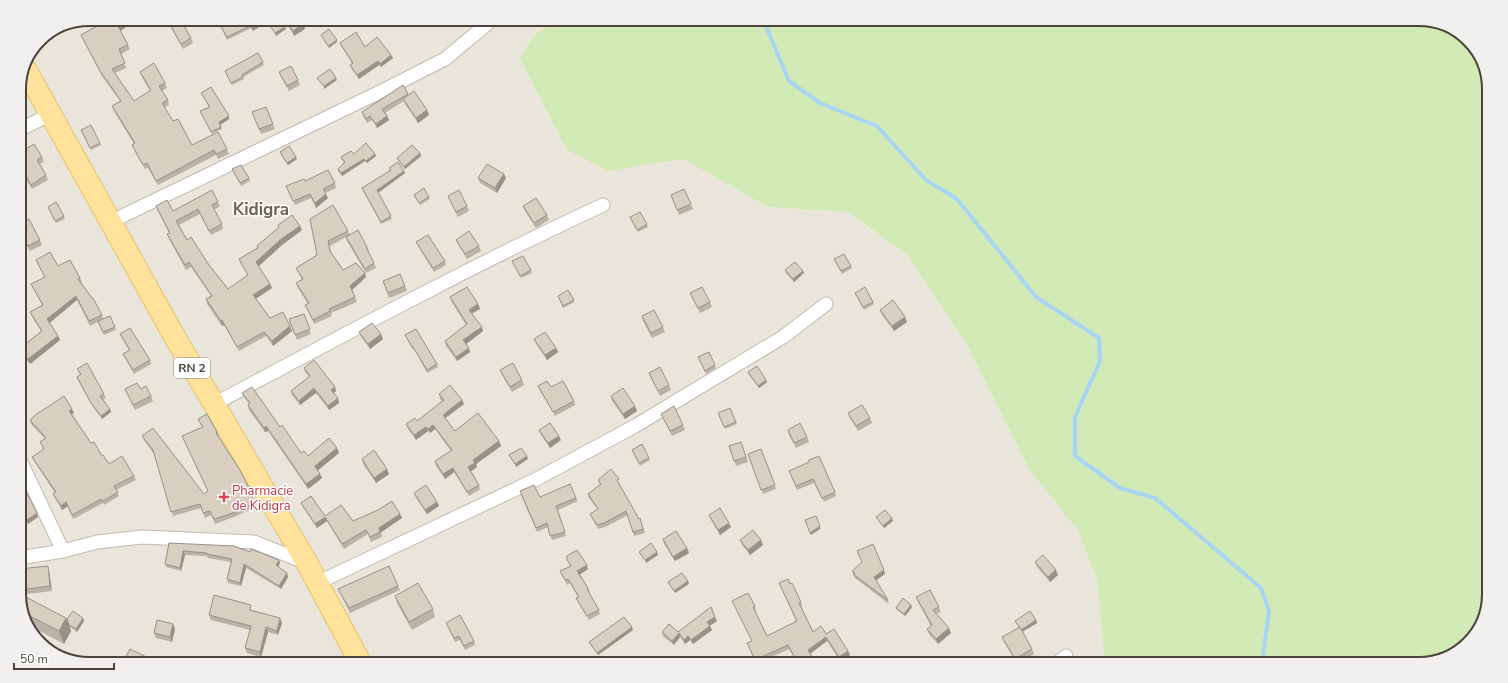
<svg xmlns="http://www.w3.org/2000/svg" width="1508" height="683" viewBox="0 0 1508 683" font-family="'Nunito Sans',sans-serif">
<rect width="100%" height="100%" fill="#f6f3ec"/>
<polygon fill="#eae5da" points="89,19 560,19 534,35 608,171 683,159 768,207 847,212 909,257 966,343 1029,469 1078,529 1097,580 1105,664 89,664 62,659 33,636 19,599 19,85 40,39 62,24"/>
<polygon fill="#d2eab5" points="560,19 1419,19 1446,24 1477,50 1489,85 1489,594 1484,621 1458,652 1419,664 1105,664 1097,580 1078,530 1029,469 966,343 909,257 848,212 768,207 683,159 608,171 567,150 520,58 534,35"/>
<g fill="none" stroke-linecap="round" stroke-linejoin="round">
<polyline stroke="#a9d4f2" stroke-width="4" points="763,19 789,81 820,103 877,126 926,180 957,199 1036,297 1099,338 1100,361 1075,417 1075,456 1120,488 1155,498 1261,588 1269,611 1262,664"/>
<defs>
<g id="street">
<polyline points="19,130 51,114"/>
<polyline points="110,222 382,91 445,59 493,19"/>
<path d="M214,404C342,336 471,266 603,205"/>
<polyline points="19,458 63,551"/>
<polyline points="19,558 63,551 97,542 142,537 254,542 307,563"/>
<polyline points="317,583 533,481 635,426 783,337 826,304"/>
<polyline points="1056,664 1066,656"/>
</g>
<polyline id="primary" points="26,70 173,334 307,563 361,664"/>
</defs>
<use href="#street" stroke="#c2bbae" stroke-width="15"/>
<use href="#primary" stroke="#e6c16a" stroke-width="23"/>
<use href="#street" stroke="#fff" stroke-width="13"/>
<use href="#primary" stroke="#ffe39c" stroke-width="21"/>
</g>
<g fill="#bab2a6">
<polygon points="106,19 123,23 125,28 120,31 128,45 130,49 121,54 126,68 115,73 134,101 150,91 142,77 140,72 165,83 167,88 162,91 168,100 169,105 164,108 173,121 192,145 227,149 229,154 218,159 216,155 158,185 148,168 145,169 134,150 132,145 134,144 114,111 112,106 120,101 102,76 83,40 81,35 107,21"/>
<polygon points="166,19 180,19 191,38 193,43 183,49"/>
<polygon points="266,19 267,22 253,31 251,28 227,40 220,25"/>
<polygon points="284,19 300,19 305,29 294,36"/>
<polygon points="450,19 461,19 455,24"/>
<polygon points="340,43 365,47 391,55 393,58 381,67 379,65 359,79 351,68 350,65 352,63 341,46"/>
<polygon points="263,62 264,65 243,77 244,79 232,85 225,71"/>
<polygon points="279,72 298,80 300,85 289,91 281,77"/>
<polygon points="201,93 229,119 220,125 222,129 212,134 200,111 209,107"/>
<polygon points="408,94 409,95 427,110 429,115 418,123 405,104 404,101 385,113 387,116 389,120 377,128 372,120 367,123 363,116 362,112"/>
<polygon points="266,107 275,129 261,134 254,117"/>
<polygon points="81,130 100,143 101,145 91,150"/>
<polygon points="280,152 297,159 288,165 281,155"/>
<polygon points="19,153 42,157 44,162 40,164 46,175 48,180 32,189 23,174 22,169 19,164"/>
<polygon points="420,153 421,156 405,169 398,160 397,158"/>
<polygon points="354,154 375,154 376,156 367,163 365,161 342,176 338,171 338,169 344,163 341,157"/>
<polygon points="389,168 404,171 405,173 378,193 392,219 381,224 362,188 390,171"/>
<polygon points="232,169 249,178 250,181 241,186"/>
<polygon points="504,174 506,178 497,193 480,183 478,178"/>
<polygon points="305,181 335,183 336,188 325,193 328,198 316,208 311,198 295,205 286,186"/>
<polygon points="414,195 429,197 430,199 420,205"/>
<polygon points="671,195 691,204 693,209 679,215"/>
<polygon points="448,196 467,206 469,211 458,217 450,201"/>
<polygon points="218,202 220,206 214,210 222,224 223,229 211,235 200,214 179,225 187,240 209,265 228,289 248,276 241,264 239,259 257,248 257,246 279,227 278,225 302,230 282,245 258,266 270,284 272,288 256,299 270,318 290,326 292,331 273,346 266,336 239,351 224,325 222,326 207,304 206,299 211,296 191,267 186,270 169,239 167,234 169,233 158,211 156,206 173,211"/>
<polygon points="523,206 547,215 549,220 536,228 525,211"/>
<polygon points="48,207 64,216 65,219 56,223"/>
<polygon points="630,217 647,224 648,227 638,232"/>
<polygon points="310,219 348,231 350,235 367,247 369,251 368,251 374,263 376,268 366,273 347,241 346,237 330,246 331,252 343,270 365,273 366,277 352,290 357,302 331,313 332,316 314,324 305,305 308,304 298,288 296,283 302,279 298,272 296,268 317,255"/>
<polygon points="19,224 40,240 42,245 30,251 19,232"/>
<polygon points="456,240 479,246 481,251 467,259 458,244"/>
<polygon points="416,242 445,261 446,265 434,272 418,246"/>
<polygon points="834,259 851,266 852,268 842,274"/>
<polygon points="36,260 58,266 80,278 82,282 81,282 102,315 103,319 110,316 116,330 104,335 98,322 90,326 77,300 50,323 60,340 30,364 21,353 19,349 41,331 32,317 30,312 42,305 33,288 31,284 45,277 38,265"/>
<polygon points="512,261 531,270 532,273 521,278"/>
<polygon points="785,270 803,271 804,273 794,282 786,273"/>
<polygon points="400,274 407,291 389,298 383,281"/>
<polygon points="690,293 710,302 712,307 700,313 692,298"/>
<polygon points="855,293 873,302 874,304 864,310"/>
<polygon points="558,296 574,300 574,302 563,308"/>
<polygon points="450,297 478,304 480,309 472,314 483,331 466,344 470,352 457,361 446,346 445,341 466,325 452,302"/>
<polygon points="880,310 907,322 894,331 882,315"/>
<polygon points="304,314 311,334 297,340 289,319"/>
<polygon points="642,316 663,327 665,332 652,338 643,321"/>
<polygon points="359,332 381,334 383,339 370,349 361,337"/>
<polygon points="120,334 150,360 151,364 134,374 125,358 123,354 129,350 122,338"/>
<polygon points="405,335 437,364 438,367 427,373 414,349 413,350"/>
<polygon points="534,339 556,348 558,352 547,360 536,344"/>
<polygon points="709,352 716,368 706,374 698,357"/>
<polygon points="304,368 336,391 334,393 339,403 329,410 316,393 300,405 292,395 291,391 309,377 305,372"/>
<polygon points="77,369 104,394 106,398 103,399 110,409 111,412 102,419 93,407 78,380 77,377 80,374"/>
<polygon points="500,370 522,380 524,385 512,392 502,375"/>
<polygon points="748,372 767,382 759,388 749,375"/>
<polygon points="649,373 669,385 671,390 660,396 651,378"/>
<polygon points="538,386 551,387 574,401 575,405 555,416 540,390"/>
<polygon points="125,389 141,389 151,396 153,401 135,410 127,394"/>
<polygon points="242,393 280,427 301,453 308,456 337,448 339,453 318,470 322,478 308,489 268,431 265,432 249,410 248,405 249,404 244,397"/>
<polygon points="439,394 462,400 464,404 445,418 455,431 499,441 501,446 476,464 477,467 471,471 479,485 480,489 469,496 454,472 445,479 436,466 435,461 451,451 435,429 430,433 428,431 416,440 408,429 406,424 417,421 442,401 440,399"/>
<polygon points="611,396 637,411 625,419 612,401"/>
<polygon points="730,408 737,424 725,429 718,413"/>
<polygon points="40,412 74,413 72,414 91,443 102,456 109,464 134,476 136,480 116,490 119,496 104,505 103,503 73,519 68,506 62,510 55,498 53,494 55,493 34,461 32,457 44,450 40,442 45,439 31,424 30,420"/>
<polygon points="848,413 870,418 872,423 858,431 850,418"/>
<polygon points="661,414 683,425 685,430 672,436"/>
<polygon points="198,419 217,432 219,436 218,436 251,492 253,496 252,497 256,507 234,517 215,524 211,515 205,518 201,508 173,516 154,454 144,440 142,436 204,494 208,491 182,436 202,427"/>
<polygon points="539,430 561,440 550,448 541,435"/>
<polygon points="788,430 807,437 809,442 796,448 789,435"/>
<polygon points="741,442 748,462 736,466 729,446"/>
<polygon points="761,449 776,489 763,494 748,454"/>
<polygon points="632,450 649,458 650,460 640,466"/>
<polygon points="362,459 389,474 376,483 363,464"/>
<polygon points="809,462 835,492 836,496 824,502 814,483 797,490 791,475"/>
<polygon points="19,480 23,486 22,487 38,517 28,524 19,511"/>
<polygon points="598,480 620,483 619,484 639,519 640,518 645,533 634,536 628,515 605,527 598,529 590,514 598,510 589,498 588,494 600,485"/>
<polygon points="414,493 437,502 439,506 427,514 416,498"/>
<polygon points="521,495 540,497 576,498 578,501 558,510 566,536 552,540 548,527 537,532"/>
<polygon points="301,503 325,516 353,521 400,514 402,518 381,532 382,537 371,542 368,534 344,549 327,521 317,528 303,507"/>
<polygon points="709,515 731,527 720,535 711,520"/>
<polygon points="876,517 893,521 884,528 877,519"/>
<polygon points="663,539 687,548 689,553 675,561 664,544"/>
<polygon points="740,540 761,540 763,545 750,555 742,545"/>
<polygon points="169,543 250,552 279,560 280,563 278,567 287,573 288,577 281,589 246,568 241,586 228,583 227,579 231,562 208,558 207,556 185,555 181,571 166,567 165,564"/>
<polygon points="567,560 588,569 580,574 588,588 590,592 589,593 599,610 600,614 589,620 578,602 576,598 578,597 570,583 567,585 560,571 570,566"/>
<polygon points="1035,562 1058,575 1050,582 1037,567"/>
<polygon points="19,569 49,571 52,591 19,595"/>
<polygon points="852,571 885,574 876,580 888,600 889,604 855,578"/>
<polygon points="779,583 790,584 801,602 802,606 801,606 813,632 826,634 848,651 850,655 840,661 827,641 810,653 815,664 798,664 789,649 765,660 756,663 747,643 752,641 732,601 755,606 756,610 755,610 767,636 796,621"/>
<polygon points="398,586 400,590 350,613 338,589"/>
<polygon points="395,596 433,609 435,617 412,630 397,603"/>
<polygon points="916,597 939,607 941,612 936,614 951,633 938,644 929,634 927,629 931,626 918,602"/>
<polygon points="20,602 66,618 67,619 83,618 84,621 77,632 70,627 71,631 64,644 30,626"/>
<polygon points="911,605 912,607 905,616 897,610 896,608"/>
<polygon points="252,610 282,623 278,635 268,632 261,657 247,653 245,648 250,630 211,620 209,615"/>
<polygon points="1036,620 1037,623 1022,632 1032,649 1034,654 1017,664 1004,642 1002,637 1019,628 1015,621"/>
<polygon points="717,621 710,626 712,630 693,644 690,640 685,644 680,637 674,645 663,636 662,632 678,632"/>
<polygon points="446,623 474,641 475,645 465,650 460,640 455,642"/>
<polygon points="173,624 175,629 172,642 156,638 154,633"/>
<polygon points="633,630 598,655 590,644 589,642"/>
</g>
<g fill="#979187">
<polygon points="266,19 267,22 253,31 252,28"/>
<polygon points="453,19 461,19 455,24"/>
<polygon points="123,23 125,28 120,31 118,26"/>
<polygon points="303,24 305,29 294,36 293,31"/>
<polygon points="285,27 286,29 276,36 275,33"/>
<polygon points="337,40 337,42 329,48 328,46"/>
<polygon points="391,55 393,58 381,67 380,64"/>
<polygon points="378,61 379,65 359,79 357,75"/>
<polygon points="336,78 337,80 324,89 324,86"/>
<polygon points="427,110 429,115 418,123 416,118"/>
<polygon points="229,116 229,119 220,125 219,122"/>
<polygon points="387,116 389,120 377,128 376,124"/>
<polygon points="420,153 421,156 405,169 404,167"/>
<polygon points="375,154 376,156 367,163 366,161"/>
<polygon points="296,157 297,159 288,165 287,163"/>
<polygon points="364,159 365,161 342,176 341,173"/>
<polygon points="404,171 405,173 378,193 377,190"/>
<polygon points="504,174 506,178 497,193 495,188"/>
<polygon points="326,194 328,198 316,208 315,203"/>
<polygon points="300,226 302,230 282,245 258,267 256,262 280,240"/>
<polygon points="803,271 804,273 794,282 793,279"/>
<polygon points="365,273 366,277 352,290 350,286"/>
<polygon points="270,284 272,288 255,299 253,295"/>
<polygon points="76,296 77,300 49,323 47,319"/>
<polygon points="478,304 480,309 470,314 469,310"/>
<polygon points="905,317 907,322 894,331 892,326"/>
<polygon points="222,320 224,325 222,326 221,321"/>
<polygon points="290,326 292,331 273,346 272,341"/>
<polygon points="482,327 483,331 465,345 463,340"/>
<polygon points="381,334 383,339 370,349 368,344"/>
<polygon points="58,336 60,340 30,364 28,359"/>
<polygon points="469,348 470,352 457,361 456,357"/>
<polygon points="556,348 558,352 547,360 545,355"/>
<polygon points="766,380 767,382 759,388 758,386"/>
<polygon points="335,387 336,391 332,394 331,390"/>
<polygon points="314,388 316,393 300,405 299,401"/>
<polygon points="338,398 339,403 329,410 328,406"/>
<polygon points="462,400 464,404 444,419 443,415"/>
<polygon points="635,406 637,411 625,419 623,414"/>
<polygon points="72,409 74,413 71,415 69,411"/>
<polygon points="110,409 111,412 102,419 101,416"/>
<polygon points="433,425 435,429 430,433 428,429"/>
<polygon points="266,426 268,431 265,432 264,428"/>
<polygon points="426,427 428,431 416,440 414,435"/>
<polygon points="559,436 561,440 550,448 548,443"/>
<polygon points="499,441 501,446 476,464 477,467 470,472 468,467 473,460"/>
<polygon points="337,448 339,453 317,471 315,466"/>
<polygon points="527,456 528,459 516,467 515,464"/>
<polygon points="453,468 454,472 445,479 443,474"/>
<polygon points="387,469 389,474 376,483 374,478"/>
<polygon points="320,474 322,478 308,489 306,484"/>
<polygon points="21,482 23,486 21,488 19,483"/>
<polygon points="66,502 68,506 62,510 61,506"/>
<polygon points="437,502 439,506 427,514 425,510"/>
<polygon points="37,513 38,517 28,524 27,520"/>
<polygon points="400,514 402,518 380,533 379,528"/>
<polygon points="325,517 327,521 317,528 315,524"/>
<polygon points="892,518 893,521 884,528 883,526"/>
<polygon points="729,523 731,527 720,535 718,530"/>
<polygon points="820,526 820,529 811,535 810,533"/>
<polygon points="761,540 763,545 750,555 748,550"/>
<polygon points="687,548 689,553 675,561 673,557"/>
<polygon points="183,551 185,555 181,571 180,568"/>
<polygon points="657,552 658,555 646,563 645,560"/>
<polygon points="279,560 280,563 277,569 276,565"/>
<polygon points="244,564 246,568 241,586 240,583"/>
<polygon points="587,565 588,569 579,575 577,571"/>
<polygon points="48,566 49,571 52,591 50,586"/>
<polygon points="884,570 885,574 875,581 874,577"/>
<polygon points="1056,570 1058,575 1050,582 1048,577"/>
<polygon points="287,573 288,577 281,589 279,586"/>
<polygon points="688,581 689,584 675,593 674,591"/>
<polygon points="911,605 912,607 905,616 904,614"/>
<polygon points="715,617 717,621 709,626 707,622"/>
<polygon points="66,618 71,631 64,644 59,631"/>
<polygon points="83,618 84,621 77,632 76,629"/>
<polygon points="280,618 282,623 278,635 277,631"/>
<polygon points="1036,620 1037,623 1022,632 1021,630"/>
<polygon points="173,624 175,629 172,642 170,637"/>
<polygon points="710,626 712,630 693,644 691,640"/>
<polygon points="266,627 268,632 261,657 260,652"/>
<polygon points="632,627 633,630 598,655 597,653"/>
<polygon points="949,628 951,633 938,644 936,639"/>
<polygon points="679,633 680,637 674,645 672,641"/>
<polygon points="688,636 690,640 685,644 684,640"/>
<polygon points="826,637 827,641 810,654 808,650"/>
<polygon points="848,651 850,655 840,661 839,657"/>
</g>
<g fill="#d8cfc1" stroke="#979187">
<polygon points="107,19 120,19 123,23 118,26 128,45 119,49 125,63 112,69 134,101 151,90 140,72 154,63 165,83 159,86 168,100 162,103 173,121 178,119 192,145 218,132 227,149 216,154 214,150 156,181 147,163 143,165 132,145 135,143 112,106 121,101 100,71 81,35 108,20"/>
<polygon points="167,19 180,19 191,38 181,44"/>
<polygon points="230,19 266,19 252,28 250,26 227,37 220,25"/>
<polygon points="276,19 280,19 285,27 275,33 269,24"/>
<polygon points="285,19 300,19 303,24 293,31"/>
<polygon points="329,29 337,40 328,46 321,35"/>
<polygon points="356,32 365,47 377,37 391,55 380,64 378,61 357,75 350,65 353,63 340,43"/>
<polygon points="258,53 263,62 242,75 243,77 231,83 225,71"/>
<polygon points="291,66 298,80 287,86 279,72"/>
<polygon points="330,69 336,78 324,86 317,78"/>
<polygon points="403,85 408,94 382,109 387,116 376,124 370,116 366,119 362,112"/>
<polygon points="211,87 229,116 219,122 221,127 211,132 200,111 210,107 201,93"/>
<polygon points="414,91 427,110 416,118 403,99"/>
<polygon points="266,107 273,124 259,129 252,112"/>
<polygon points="91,125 100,143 90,148 81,130"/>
<polygon points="366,143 375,154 366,161 364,159 341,173 338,169 345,162 341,157 351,151 354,154"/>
<polygon points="34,144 42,157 37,160 46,175 31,185 22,169 23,168 19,162 19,153"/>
<polygon points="412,145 420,153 404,167 397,158"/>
<polygon points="289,146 296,157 287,163 280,152"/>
<polygon points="398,162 404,171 377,190 391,216 381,222 362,188 391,170 389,168"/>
<polygon points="487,164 504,174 495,188 478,178"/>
<polygon points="241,165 249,178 240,183 232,169"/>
<polygon points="328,170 335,183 323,189 326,194 315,203 310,194 293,201 286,186 304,179 305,181"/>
<polygon points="424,188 429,197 419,203 414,195"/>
<polygon points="684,189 691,204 677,210 671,195"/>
<polygon points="212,190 218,202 212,205 222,224 209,231 198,209 176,221 187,240 191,237 209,265 228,289 248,275 239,259 258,248 257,246 279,227 278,225 292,215 300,226 280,240 256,262 270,284 253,295 270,318 283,312 290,326 272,341 264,332 237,347 222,320 221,321 206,299 212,296 189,262 185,265 167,234 170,233 156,206 167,200 173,211"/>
<polygon points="459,190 467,206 456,212 448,196"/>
<polygon points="536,198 547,215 534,223 523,206"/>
<polygon points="56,202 64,216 55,221 48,207"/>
<polygon points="333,205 348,231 328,241 330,251 343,270 356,263 365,273 350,286 355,297 329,309 330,311 313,320 305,305 309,303 296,283 303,279 296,268 317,255 310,219"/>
<polygon points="640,212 647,224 637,230 630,217"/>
<polygon points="29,219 40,240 28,246 19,231 19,224"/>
<polygon points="358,230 367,247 366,247 374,263 365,269 346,237"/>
<polygon points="469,231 479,246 465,254 456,240"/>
<polygon points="428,235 445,261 433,268 416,242"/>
<polygon points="50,252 58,266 70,260 80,278 78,279 92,298 93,298 102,315 89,321 76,296 47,319 58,336 28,359 19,349 42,331 30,312 43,305 31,284 45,277 36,260"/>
<polygon points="844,254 851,266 841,271 834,259"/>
<polygon points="523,256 531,270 520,276 512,261"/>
<polygon points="795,262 803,271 793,279 785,270"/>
<polygon points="400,274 405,286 388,293 383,281"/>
<polygon points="467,287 478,304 469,310 482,327 463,340 469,348 456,357 445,341 467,324 450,297"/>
<polygon points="702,287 710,302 698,308 690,293"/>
<polygon points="865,287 873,302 863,307 855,293"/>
<polygon points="568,290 574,300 563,306 558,296"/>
<polygon points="893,300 905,317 892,326 880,310"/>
<polygon points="654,310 663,327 651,333 642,316"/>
<polygon points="304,314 310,329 295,335 289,319"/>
<polygon points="110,316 115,327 103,332 98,321"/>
<polygon points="372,323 381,334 368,344 359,332"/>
<polygon points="130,328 150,360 133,370 123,354 130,350 120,334"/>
<polygon points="416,329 437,364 427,370 413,347 412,347 405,335"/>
<polygon points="545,332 556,348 545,355 534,339"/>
<polygon points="709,352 715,365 705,371 698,357"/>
<polygon points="314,360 335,387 331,390 338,398 328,406 314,388 299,401 291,391 310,376 304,368"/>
<polygon points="87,363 104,394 100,396 110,409 101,416 91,403 77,377 81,374 77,369"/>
<polygon points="513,363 522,380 510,387 500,370"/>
<polygon points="757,366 766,380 758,386 748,372"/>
<polygon points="660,367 669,385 658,391 649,373"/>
<polygon points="547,381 551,387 563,381 574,401 553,412 538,386"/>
<polygon points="137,383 141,389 146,386 151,396 133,405 125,389"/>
<polygon points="450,385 462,400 443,415 455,431 478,413 499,441 473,460 475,463 468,467 479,485 467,492 453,468 443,474 435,461 452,450 433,425 428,429 426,427 414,435 406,424 415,418 417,421 444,400 439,394"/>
<polygon points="252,387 280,427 282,425 301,453 304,451 308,456 329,438 337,448 315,466 320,474 306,484 266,426 264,428 248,405 250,403 242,393"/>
<polygon points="623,388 635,406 623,414 611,396"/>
<polygon points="64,396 72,409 69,411 91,443 94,442 102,456 103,455 109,464 122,456 134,476 114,486 118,492 103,501 101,499 72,515 66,502 61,506 53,494 56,492 32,457 44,449 40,442 46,438 30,420 39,412 40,412"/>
<polygon points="862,405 870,418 856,426 848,413"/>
<polygon points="674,406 683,425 670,431 661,414"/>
<polygon points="730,408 736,422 724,427 718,413"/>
<polygon points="207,414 217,432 216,433 240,470 251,492 250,493 255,503 233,513 214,519 210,511 203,513 200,504 171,512 153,450 142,436 153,428 204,494 208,491 182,436 203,427 198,419"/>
<polygon points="550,423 559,436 548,443 539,430"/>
<polygon points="800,423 807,437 794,443 788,430"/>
<polygon points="741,442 746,457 734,461 729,446"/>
<polygon points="642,444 649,458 639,463 632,450"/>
<polygon points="521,448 527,456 515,464 509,455"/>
<polygon points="761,449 775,485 761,490 748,454"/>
<polygon points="374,450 387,469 374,478 362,459"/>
<polygon points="819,456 835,492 822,498 813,479 796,486 789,471 809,462 809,460"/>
<polygon points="611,469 619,479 617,480 639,519 640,518 643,529 633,532 626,511 604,523 597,525 590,514 598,509 588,494 601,484 598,480"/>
<polygon points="19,480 21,482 19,483 29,497 37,513 27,520 19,509"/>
<polygon points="570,484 576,498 556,506 565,532 550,536 547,523 536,528 520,491 534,485 540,497"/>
<polygon points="426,485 437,502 425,510 414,493"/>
<polygon points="311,496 325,516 341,505 353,521 378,510 392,501 400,514 379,528 380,532 370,537 366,530 342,544 325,517 315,524 301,503"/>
<polygon points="720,508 729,523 718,530 709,515"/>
<polygon points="885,510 892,518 883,526 876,517"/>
<polygon points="816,516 820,526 810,533 805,520"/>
<polygon points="753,530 761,540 748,550 740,540"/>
<polygon points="676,531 687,548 673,557 663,539"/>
<polygon points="169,543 234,546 250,552 251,549 279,560 276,565 287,573 279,586 244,564 240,583 227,579 232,559 207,554 207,553 183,551 180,568 165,564"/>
<polygon points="651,543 657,552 645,560 639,552"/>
<polygon points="873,544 884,570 874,577 888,600 853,574 855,573 852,571 862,562 857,551"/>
<polygon points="577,550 587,565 577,571 588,588 587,589 599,610 587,616 576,598 579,597 568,579 565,580 560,571 571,566 567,560 567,556"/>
<polygon points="1043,555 1056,570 1048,577 1035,562"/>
<polygon points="48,566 50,586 19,590 19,569"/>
<polygon points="389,566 398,586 349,608 338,589"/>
<polygon points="682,573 688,581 674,591 668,582"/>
<polygon points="788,579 790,584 792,583 801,602 799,603 813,632 821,626 826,634 834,629 848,651 839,657 826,637 808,650 814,660 807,664 798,664 788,645 755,660 747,643 752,641 732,601 748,593 755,606 753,607 767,636 797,621 779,583"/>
<polygon points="418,583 433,609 409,622 395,596"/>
<polygon points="930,590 939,607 933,610 949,628 936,639 927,629 932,625 916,597"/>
<polygon points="214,595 251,605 250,610 280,618 277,631 266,627 260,652 245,648 251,626 209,615"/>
<polygon points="24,596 66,618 59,631 24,613 20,602"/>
<polygon points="903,598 911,605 904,614 896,608"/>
<polygon points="711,607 715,617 707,622 710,626 691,640 688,636 684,640 679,633 672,641 662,632 669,624 678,632"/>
<polygon points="73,611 83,618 76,629 69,625 67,619"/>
<polygon points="1030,611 1036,620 1021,630 1015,621"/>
<polygon points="460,615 474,641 464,646 459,636 454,638 446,623"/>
<polygon points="624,617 632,627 597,653 589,642"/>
<polygon points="157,620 173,624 170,637 154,633"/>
<polygon points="1020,627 1032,649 1015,659 1002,637"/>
<polygon points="130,649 161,664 122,664"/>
<polygon points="71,654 83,661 82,663 68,660"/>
<polygon points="765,658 768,664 753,664"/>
<polygon points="489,660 491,664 479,664"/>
<polygon points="627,660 629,664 620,664"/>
</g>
<path fill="#e0444e" stroke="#fff" stroke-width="1.5" d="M222 491h4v4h4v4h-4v4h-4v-4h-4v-4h4z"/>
<g text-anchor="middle" stroke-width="3" stroke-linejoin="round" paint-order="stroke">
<rect fill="#fff" stroke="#817c74" stroke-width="1" x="174" y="358" width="36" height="20" rx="3"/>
<g font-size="12" font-weight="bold" fill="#4b4439">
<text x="192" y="372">RN 2</text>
</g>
<g font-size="13" fill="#be3a42" stroke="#fff" text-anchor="start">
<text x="232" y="495">Pharmacie<tspan x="232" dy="15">de Kidigra</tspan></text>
</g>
<g font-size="17" font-weight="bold" fill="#6e6250" stroke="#fff">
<text x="261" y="215">Kidigra</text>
</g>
</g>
<path d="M0 0H1508V683H0ZM89 26H1419A63 63 0 0 1 1482 89V594A63 63 0 0 1 1419 657H89A63 63 0 0 1 26 594V89A63 63 0 0 1 89 26Z" fill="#f1f0ef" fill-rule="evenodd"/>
<path fill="none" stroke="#4b4439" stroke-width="2" d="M89 26H1419A63 63 0 0 1 1482 89V594A63 63 0 0 1 1419 657H89A63 63 0 0 1 26 594V89A63 63 0 0 1 89 26Z"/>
<path d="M14 663v6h100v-6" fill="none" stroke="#4b4439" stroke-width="2"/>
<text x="20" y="663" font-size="12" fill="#4b4439" stroke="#ffffff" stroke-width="3" paint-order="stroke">50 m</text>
</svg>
